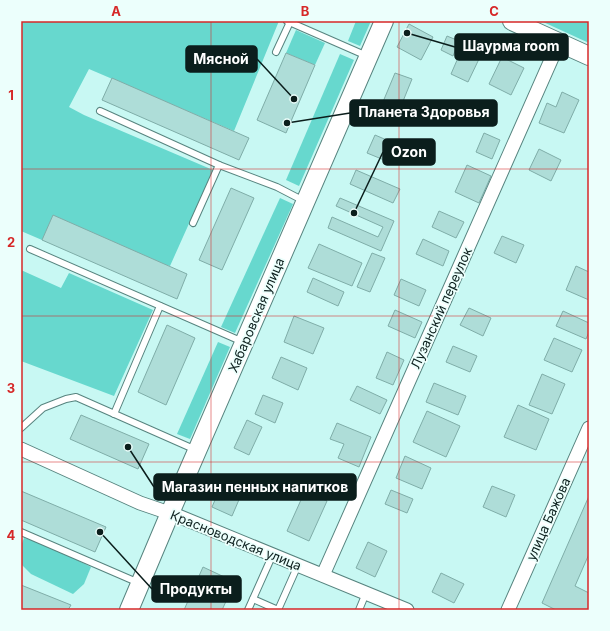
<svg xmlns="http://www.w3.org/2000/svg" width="610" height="631" viewBox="0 0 610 631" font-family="Inter,sans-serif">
<rect width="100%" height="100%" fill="#c8f8f3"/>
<g fill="#67d8ce">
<polygon points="21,21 279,21 234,131 89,69 69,107 84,115 213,170 170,266 42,240 21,231"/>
<polygon points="356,21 371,21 360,46 348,41"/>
<polygon points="541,21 589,21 589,43"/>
<polygon points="296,30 325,43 315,65 286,53"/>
<polygon points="340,54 354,60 299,186 286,180"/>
<polygon points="280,198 293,204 235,333 221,327"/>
<polygon points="21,270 61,288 69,273 153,310 114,396 21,361"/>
<polygon points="218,342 230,347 190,439 177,434"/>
<polygon points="24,538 43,543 91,567 84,584 73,594 31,574 21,564 21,546"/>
</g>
<g fill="#aeddd8" stroke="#7fada8">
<polygon points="409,24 433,37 421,60 397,47"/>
<polygon points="447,36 459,41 453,56 441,50"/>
<polygon points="461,51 479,59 468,82 451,74"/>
<polygon points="286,53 315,65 286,133 257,120"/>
<polygon points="502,57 524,68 511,95 489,84"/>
<polygon points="395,73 412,79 397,116 380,109"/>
<polygon points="112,78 249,138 239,160 102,100"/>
<polygon points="562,92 579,100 564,133 539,123 547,103 556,107"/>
<polygon points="484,133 500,140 492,159 476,152"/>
<polygon points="375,135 396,144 389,162 367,153"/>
<polygon points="539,149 561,160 551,181 529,170"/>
<polygon points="467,165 491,176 479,203 455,192"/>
<polygon points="356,170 400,189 393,203 350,184"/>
<polygon points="231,188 254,198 222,270 199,260"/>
<polygon points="340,198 394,221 381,251 328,228 332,217 378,237 383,227 336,206"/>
<polygon points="439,211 464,222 456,238 432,227"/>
<polygon points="53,215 187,274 177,299 42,240"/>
<polygon points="502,236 524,245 516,263 494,253"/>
<polygon points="423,239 449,251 443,266 416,254"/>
<polygon points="319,244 362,263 352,286 308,268"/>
<polygon points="372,253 385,258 370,292 357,287"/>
<polygon points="576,266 589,272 589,300 566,290"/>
<polygon points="313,278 344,292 338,306 307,292"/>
<polygon points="401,279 426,290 419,306 394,295"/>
<polygon points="469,308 491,318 483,336 460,325"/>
<polygon points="395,310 422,322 415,338 388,326"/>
<polygon points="563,311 589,323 589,332 586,339 556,326"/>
<polygon points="294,316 324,328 313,354 284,342"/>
<polygon points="167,325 195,338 166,405 138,392"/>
<polygon points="554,338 582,350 572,372 544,360"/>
<polygon points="453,346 477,356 470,372 446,362"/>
<polygon points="387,352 404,360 393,385 376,378"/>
<polygon points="281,357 307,368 298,390 272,378"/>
<polygon points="542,374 565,384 552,414 529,405"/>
<polygon points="434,383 466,396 458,415 426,402"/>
<polygon points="357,386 387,400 380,414 350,400"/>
<polygon points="263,395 283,403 275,423 255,414"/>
<polygon points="518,405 549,419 536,450 504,437"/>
<polygon points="427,411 460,426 446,457 413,442"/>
<polygon points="81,415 149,444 138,469 70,439"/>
<polygon points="247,420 262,427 249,455 234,448"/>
<polygon points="337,423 371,437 359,467 338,458 344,444 330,439"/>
<polygon points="405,456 431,468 422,489 396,478"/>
<polygon points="224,479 244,488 232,516 212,507"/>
<polygon points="492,486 515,495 506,517 483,507"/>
<polygon points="391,490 413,499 407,513 385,504"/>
<polygon points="21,491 106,527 95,552 21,520"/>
<polygon points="305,491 327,501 309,541 287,531"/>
<polygon points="589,496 589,554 575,586 589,593 589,610 556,610 542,603"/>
<polygon points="368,542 387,551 375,577 356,568"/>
<polygon points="203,567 235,582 222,610 184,610"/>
<polygon points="441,573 464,584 454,603 432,592"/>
<polygon points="21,585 71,605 68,610 21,610"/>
</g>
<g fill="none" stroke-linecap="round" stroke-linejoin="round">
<defs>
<g id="lane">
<polyline points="287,21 367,56"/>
<polyline points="276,52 290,22"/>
<polyline points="100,111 219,165 277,187 304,201"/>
<polyline points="193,223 219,165"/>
<polyline points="30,249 243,342"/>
<polyline points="114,414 160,306"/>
<polyline points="21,428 43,408 66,399 76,397 196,450"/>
<polyline points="21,532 139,583"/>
<polyline points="253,599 278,610 298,565"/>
<polyline points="248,610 273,554"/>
<polyline points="359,610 366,593"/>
</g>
<g id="street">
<polyline points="21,449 140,503 178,516 407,610"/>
<polyline points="323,575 559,42"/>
<polyline points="508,610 589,428"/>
</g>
<g id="secondary">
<polyline points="512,21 589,56"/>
<polyline points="129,610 170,513 384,21"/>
</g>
</defs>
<use href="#lane" stroke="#57847f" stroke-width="8"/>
<use href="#street" stroke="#57847f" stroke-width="15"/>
<use href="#secondary" stroke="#57847f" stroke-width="20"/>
<use href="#lane" stroke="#fff" stroke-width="6"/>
<use href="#street" stroke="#fff" stroke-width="13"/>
<use href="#secondary" stroke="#fff" stroke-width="18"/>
</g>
<path fill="none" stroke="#d62828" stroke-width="1" stroke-opacity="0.55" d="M211,21V610M399,21V610M21,169H589M21,316H589M21,462H589"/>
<g text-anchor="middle" stroke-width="3.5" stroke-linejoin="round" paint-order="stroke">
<g font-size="13" fill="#0b1e1c" stroke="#ecfffc">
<text transform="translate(441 308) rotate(-66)" y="5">Лузанский переулок</text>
<text transform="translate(256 315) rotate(-67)" y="5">Хабаровская улица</text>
<text transform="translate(548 519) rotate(-66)" y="5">улица Бажова</text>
<text transform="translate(236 540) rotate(22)" y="5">Красноводская улица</text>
</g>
</g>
<path fill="none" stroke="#0b1e1c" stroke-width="1.5" d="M407 33L455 47M294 99L257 59M287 123L350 113M354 213L383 152M128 447L154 487M100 532L152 589"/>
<g fill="#0b1e1c" stroke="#ecfffc" stroke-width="1.5">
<circle cx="407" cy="33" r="4"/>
<circle cx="294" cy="99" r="4"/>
<circle cx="287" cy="123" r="4"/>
<circle cx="354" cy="213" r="4"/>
<circle cx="128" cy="447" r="4"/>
<circle cx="100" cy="532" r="4"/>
</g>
<g fill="#0b1e1c" stroke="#0b1e1c" stroke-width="1.5">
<rect x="455" y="34" width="113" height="26" rx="4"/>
<rect x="186" y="46" width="71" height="26" rx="4"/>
<rect x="350" y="100" width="147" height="26" rx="4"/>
<rect x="383" y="139" width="52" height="26" rx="4"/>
<rect x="154" y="474" width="202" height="26" rx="4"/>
<rect x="152" y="576" width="89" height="26" rx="4"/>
</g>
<g font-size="14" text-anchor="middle" font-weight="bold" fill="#fff">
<text x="511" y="51">Шаурма room</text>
<text x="221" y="64">Мясной</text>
<text x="424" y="117">Планета Здоровья</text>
<text x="409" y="157">Ozon</text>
<text x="255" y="492">Магазин пенных напитков</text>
<text x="196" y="594">Продукты</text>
</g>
<rect width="610" height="631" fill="none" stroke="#ecfffc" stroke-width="44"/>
<rect x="22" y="22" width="566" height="587" fill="none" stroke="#d62828" stroke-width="1.5"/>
<g font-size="13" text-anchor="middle" font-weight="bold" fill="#d62828">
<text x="116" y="16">A</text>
<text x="305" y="16">B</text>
<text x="494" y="16">C</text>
<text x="11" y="100">1</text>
<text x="11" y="247">2</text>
<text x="11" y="393">3</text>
<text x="11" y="540">4</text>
</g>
</svg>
